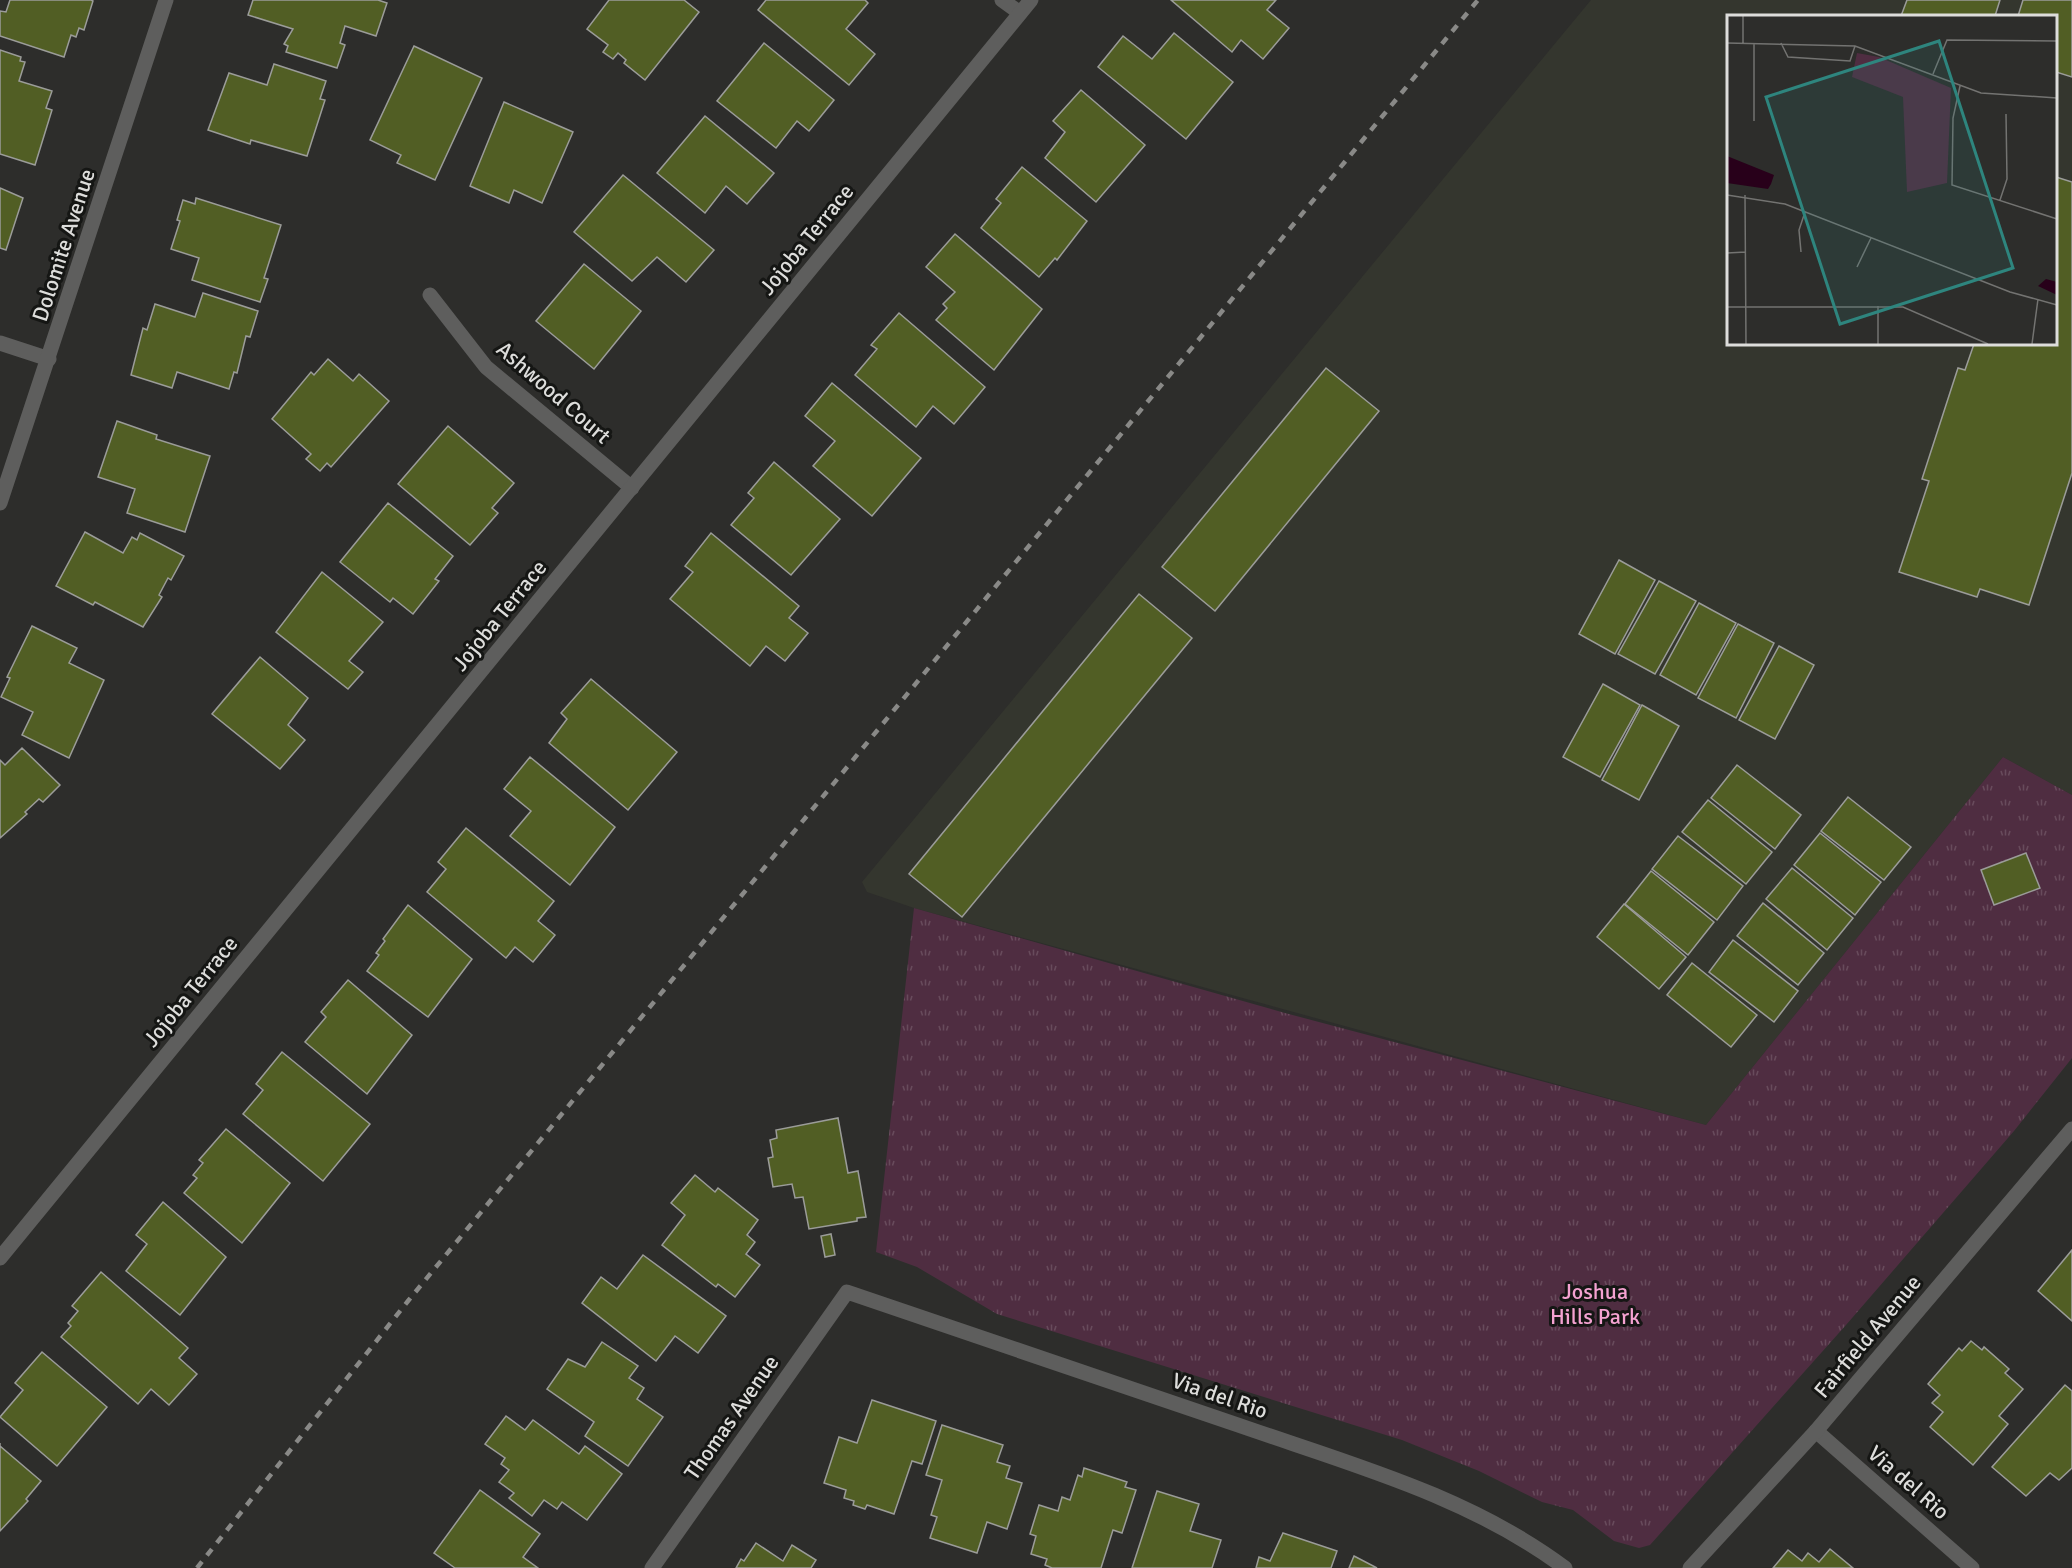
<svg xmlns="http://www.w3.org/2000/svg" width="2072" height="1568" viewBox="0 0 2072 1568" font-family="Signika,sans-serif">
<defs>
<pattern id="park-tufts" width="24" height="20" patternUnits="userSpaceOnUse" patternTransform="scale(1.5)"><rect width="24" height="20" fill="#4f2d41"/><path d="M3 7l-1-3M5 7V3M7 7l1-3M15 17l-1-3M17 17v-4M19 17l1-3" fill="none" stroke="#684b5c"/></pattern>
</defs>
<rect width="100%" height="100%" fill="#2d2d2b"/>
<path fill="#34362e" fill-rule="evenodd" d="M1591,0H2072V795L2003,757L1706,1125L914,908L867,892L862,882ZM1728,16H2056V344H1728Z"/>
<polygon fill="url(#park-tufts)" points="2003,757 2072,795 2072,1058 2014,1131 1846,1325 1650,1545 1639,1548 1614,1541 1573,1510 1542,1502 1479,1471 1402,1440 997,1314 917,1267 876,1252 914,908 1285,1013 1706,1125"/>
<g fill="#515e24" stroke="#9b9c99" stroke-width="1.5">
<polygon points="10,0 91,0 93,1 84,30 79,28 76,37 71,35 64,57 0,36 0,11 6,12"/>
<polygon points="253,0 378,0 387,3 376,36 345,26 340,43 345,45 337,68 286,52 288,46 284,44 293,29 248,15"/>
<polygon points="609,0 684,0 699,12 645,80 624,63 626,60 618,53 613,59 603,52 608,45 587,29"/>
<polygon points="766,0 865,0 868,3 846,29 875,54 849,85 758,10"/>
<polygon points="1171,0 1276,0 1267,10 1289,28 1263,59 1241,40 1232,52"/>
<polygon points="1907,0 2000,0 1995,16 1901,16"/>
<polygon points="2023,0 2072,0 2072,77 2056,72 2056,16 2018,16"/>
<polygon points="1174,33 1233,82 1186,139 1098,67 1123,36 1152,59"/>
<polygon points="764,43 834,100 809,131 797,121 776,148 717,101"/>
<polygon points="414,46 482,78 435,180 397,163 401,155 370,140"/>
<polygon points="0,50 21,57 20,61 25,62 19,81 52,91 46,108 52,110 35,165 0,154"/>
<polygon points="274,64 326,81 320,99 325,100 307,156 251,140 250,144 208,130 229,73 267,85"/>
<polygon points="1081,90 1145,145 1096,202 1045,158 1065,132 1053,121"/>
<polygon points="504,102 573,132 542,203 514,190 509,203 470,186"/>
<polygon points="705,116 774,173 747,204 726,186 705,213 657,173"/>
<polygon points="1022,167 1087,221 1057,260 1055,258 1039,277 981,228 1001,203 996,199"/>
<polygon points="623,175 714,250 686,282 657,257 632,281 574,232"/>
<polygon points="2056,177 2072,182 2072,473 2029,605 1980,589 1977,597 1899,572 1929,481 1922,479 1958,368 1965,370 1974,344 2056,344"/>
<polygon points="0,188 23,198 6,250 0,248"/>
<polygon points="196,198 281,225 264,278 268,279 260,302 192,280 199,258 171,249 180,221 177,220 183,200 195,204"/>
<polygon points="955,234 1042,309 994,370 936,320 947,308 943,304 955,292 926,267"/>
<polygon points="584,264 641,311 594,369 536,321"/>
<polygon points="203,293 258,311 250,337 246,336 237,373 234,372 229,389 177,372 172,388 131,375 143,328 147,330 155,304 195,317"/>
<polygon points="899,313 985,387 954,424 933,406 916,427 855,375 877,349 871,345"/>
<polygon points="328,359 353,381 359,374 389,401 331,467 327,463 320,471 306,459 311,454 272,419 311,372 314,375"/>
<polygon points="1326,368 1379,411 1215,611 1162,567"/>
<polygon points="832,383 921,458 872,516 813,466 835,441 805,416"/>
<polygon points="117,421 157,435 156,439 210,456 185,532 127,513 135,489 98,477"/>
<polygon points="448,426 514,483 492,508 498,513 470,545 398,484"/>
<polygon points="774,462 840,519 791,575 731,525 754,498 748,493"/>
<polygon points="388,503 453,556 435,579 439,581 413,614 393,598 390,602 340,562"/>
<polygon points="85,532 123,553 132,537 137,540 140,533 184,556 171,580 168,578 159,595 162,597 143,627 95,602 93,605 56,586"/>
<polygon points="711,533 799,606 789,618 808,633 785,661 766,646 750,666 670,599 693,572 685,566"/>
<polygon points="1619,560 1655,580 1615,654 1579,634"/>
<polygon points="322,572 383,622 349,661 363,672 348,689 276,632"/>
<polygon points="1659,581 1696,601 1655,674 1618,654"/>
<polygon points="1139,594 1192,638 962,917 909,874"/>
<polygon points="1699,603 1736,623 1696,695 1660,675"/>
<polygon points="1738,624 1774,643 1736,718 1698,698"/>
<polygon points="32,626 77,648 69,663 104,680 69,758 22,735 33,712 1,697 10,678 7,677"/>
<polygon points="1779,646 1814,665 1775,739 1739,720"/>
<polygon points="260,657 308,698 288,725 305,740 280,769 212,714"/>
<polygon points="591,679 677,752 628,810 549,743 567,719 561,713"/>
<polygon points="1603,684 1640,705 1600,777 1563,757"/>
<polygon points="1642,705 1679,726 1639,800 1602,780"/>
<polygon points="22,748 60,785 43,802 39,799 25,812 27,814 0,838 0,760 5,765"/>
<polygon points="530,757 615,827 570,885 510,836 531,811 504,789"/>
<polygon points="1737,765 1801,815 1775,849 1711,798"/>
<polygon points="1848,797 1911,847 1884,880 1821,831"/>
<polygon points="1708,800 1772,852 1746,884 1682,832"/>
<polygon points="466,828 554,901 538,921 555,935 533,962 515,947 506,958 427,892 446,869 438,862"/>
<polygon points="1820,833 1881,882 1855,915 1794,865"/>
<polygon points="1678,836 1743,886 1717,920 1652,869"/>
<polygon points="2026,853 2040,888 1994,905 1981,870"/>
<polygon points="1792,868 1853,918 1827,950 1766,899"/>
<polygon points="1651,871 1714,922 1688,955 1625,904"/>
<polygon points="1763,903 1824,953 1798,985 1737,936"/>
<polygon points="1624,904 1686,957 1659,989 1597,937"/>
<polygon points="408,905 472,959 428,1017 367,971 379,955 376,953 385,941 383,939"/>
<polygon points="1733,940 1798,991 1774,1022 1709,972"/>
<polygon points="1692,963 1757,1015 1731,1047 1667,995"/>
<polygon points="348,980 412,1035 367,1094 305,1042 326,1017 321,1012"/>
<polygon points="282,1052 370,1124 323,1181 243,1114 263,1090 256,1084"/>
<polygon points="838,1118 848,1173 858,1171 866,1217 857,1218 857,1221 809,1229 803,1197 795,1198 792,1184 773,1187 768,1158 773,1157 770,1140 777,1138 776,1130"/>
<polygon points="226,1129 290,1183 242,1243 184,1193 197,1178 193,1175 203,1163 199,1160"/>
<polygon points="695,1175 715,1192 718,1188 758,1220 747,1235 755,1242 746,1254 760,1265 735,1297 718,1284 716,1287 662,1245 685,1215 671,1203"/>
<polygon points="163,1202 226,1257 180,1315 126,1271 147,1244 136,1235"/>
<polygon points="831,1234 835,1255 825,1257 821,1236"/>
<polygon points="2072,1250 2072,1321 2038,1291"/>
<polygon points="643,1255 726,1316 698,1353 675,1336 656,1361 582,1303 601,1277 617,1289"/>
<polygon points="101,1272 188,1348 179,1358 197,1374 169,1405 151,1389 138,1404 61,1337 71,1326 68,1323 78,1311 72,1306"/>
<polygon points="1971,1341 1982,1350 1984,1347 2009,1369 2005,1373 2023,1389 1999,1416 2008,1424 1973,1465 1930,1427 1943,1412 1932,1403 1940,1395 1928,1384 1959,1348 1962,1351"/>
<polygon points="602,1342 638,1366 629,1378 644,1388 637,1399 663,1417 628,1466 585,1436 594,1422 547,1389 568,1359 585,1367"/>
<polygon points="42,1352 107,1407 57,1466 0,1417 23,1390 15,1383"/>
<polygon points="2065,1385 2072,1391 2072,1468 2059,1480 2050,1473 2026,1496 1992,1467"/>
<polygon points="872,1400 936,1421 922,1464 912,1461 894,1514 867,1505 865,1509 853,1505 854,1501 844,1498 846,1490 824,1483 839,1437 857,1443"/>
<polygon points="506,1416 525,1430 533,1420 579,1454 585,1446 622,1474 587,1520 562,1502 557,1509 544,1500 532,1516 509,1498 514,1493 499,1482 509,1470 501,1464 505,1458 485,1444"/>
<polygon points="942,1425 1003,1445 997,1462 1010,1466 1006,1478 1022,1483 1007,1529 987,1522 977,1553 930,1538 937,1517 931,1515 942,1480 926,1475"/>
<polygon points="0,1443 0,1446 41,1481 26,1499 28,1501 0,1531"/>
<polygon points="1084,1468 1127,1482 1125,1487 1136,1490 1122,1533 1113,1530 1101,1568 1052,1568 1045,1565 1047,1559 1031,1554 1036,1536 1030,1534 1039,1505 1058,1511 1062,1497 1070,1500 1078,1475 1082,1477"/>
<polygon points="480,1490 540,1534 523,1557 538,1568 455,1568 434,1553"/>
<polygon points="1157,1491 1199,1504 1190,1531 1221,1540 1212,1568 1132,1568"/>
<polygon points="1283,1533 1337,1551 1331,1568 1256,1568 1259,1557 1270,1561"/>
<polygon points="756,1543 783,1561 792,1545 816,1560 811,1568 736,1568 741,1559 744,1561"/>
<polygon points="1830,1549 1853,1568 1773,1568 1788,1550 1802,1561 1808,1553 1819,1562"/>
<polygon points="1354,1556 1377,1568 1349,1568"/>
</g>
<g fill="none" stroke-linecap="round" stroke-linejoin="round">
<g stroke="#5e5e5d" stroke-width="15">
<polyline points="1002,0 1020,13"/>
<polyline points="430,295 486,367 632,488"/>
<polyline points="0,343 49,359"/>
<polyline points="0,503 166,0"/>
<polyline points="0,1258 1031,0"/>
<polyline points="1816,1431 1972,1568"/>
<path d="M652,1568L847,1292C978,1336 1108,1381 1238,1425C1350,1464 1469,1496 1565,1568"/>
<polyline points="1690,1568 1816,1431 2072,1129"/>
</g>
<polyline stroke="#898987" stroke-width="4.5" stroke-dasharray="8 8" stroke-linecap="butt" points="197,1568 408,1301 1478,0"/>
</g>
<g text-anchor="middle" stroke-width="6" stroke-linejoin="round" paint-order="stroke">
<g font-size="22" fill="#dddddb" stroke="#151614">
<text transform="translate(806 239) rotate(-51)" y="8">Jojoba Terrace</text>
<text transform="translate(63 245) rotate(-72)" y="8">Dolomite Avenue</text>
<text transform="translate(554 392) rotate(41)" y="8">Ashwood Court</text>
<text transform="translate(499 615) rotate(-51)" y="8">Jojoba Terrace</text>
<text transform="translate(190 991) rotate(-51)" y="8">Jojoba Terrace</text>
<text transform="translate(1867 1336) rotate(-50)" y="8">Fairfield Avenue</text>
<text transform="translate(1220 1395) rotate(19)" y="8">Via del Rio</text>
<text transform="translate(731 1417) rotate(-55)" y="8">Thomas Avenue</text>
<text transform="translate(1909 1482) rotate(41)" y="8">Via del Rio</text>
</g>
<g font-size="22" fill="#f4a2d1" stroke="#151614">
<text x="1595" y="1299">Joshua<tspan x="1595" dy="25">Hills Park</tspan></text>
</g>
</g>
<g transform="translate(1727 15)">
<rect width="330" height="330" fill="#2d2d2b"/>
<path d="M130,38L152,42L224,73L220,168L180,177L176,82L125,62Z" fill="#4f2d41"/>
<path d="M0,141L47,160L44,169L41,174L0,168ZM319,264L330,267V280L311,271Z" fill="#28001a"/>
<path fill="none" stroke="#737371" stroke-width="1.5" d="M0,28L128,31L254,78L330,83M16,28V1M27,28V106M54,28L61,42L123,46L128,31M206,59L220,25L330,26M233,71L226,103L225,170L330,204M0,180L58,189L283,277L330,290M18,180L19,329M273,185L280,164L279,99M74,237L72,215L78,197M0,238L19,237M130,252L144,223M151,291V329M0,292H176L261,329M305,329L311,284"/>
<path fill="#2e857e" fill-opacity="0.15" stroke="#2e857e" stroke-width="3" d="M212,26L286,253L113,309L39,82Z"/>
<rect width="330" height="330" fill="none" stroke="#dddddb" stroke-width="3"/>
</g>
</svg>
